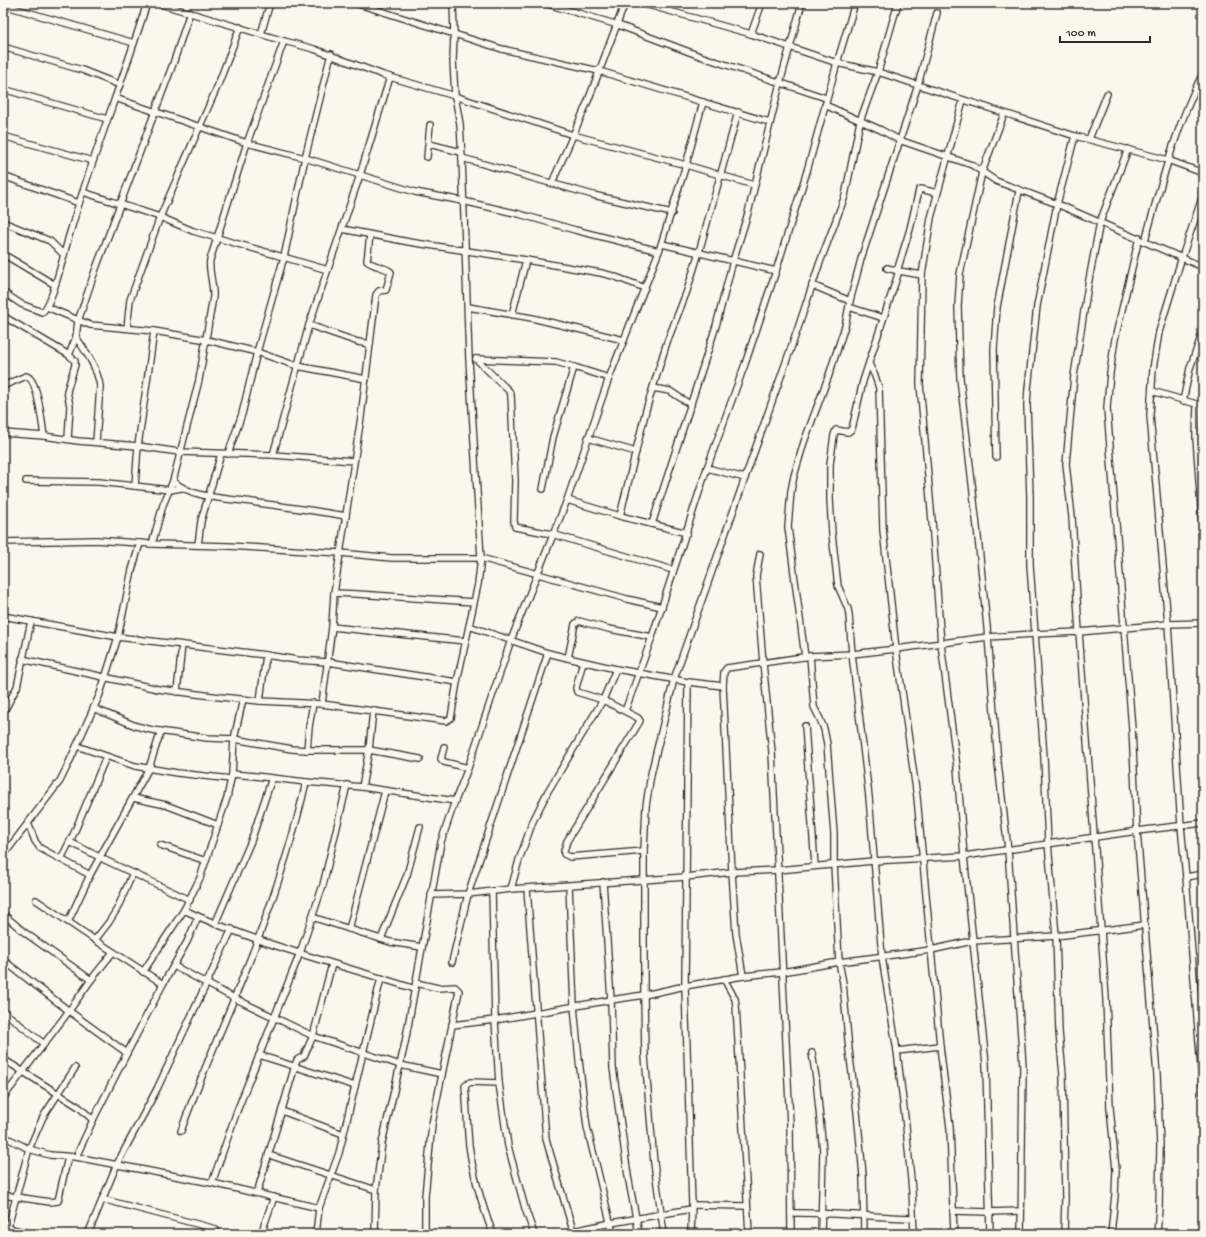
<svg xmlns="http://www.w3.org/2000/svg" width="1206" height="1237" viewBox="0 0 1206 1237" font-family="'Gochi Hand',sans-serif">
<rect width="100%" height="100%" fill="#fbf7ec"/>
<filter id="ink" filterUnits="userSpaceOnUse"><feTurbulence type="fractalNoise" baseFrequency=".025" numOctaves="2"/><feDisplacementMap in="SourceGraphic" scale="8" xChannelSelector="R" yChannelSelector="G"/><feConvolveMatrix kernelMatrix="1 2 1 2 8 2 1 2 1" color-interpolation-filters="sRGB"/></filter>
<g filter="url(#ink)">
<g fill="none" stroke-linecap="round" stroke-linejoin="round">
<defs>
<g id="street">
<polyline points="157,3 284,41 314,49 383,75 455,96 573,135 686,165 754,185"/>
<polyline points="355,3 502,49 599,71 769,122"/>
<polyline points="544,3 618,25 700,56 826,98"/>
<polyline points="641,3 751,34 837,63 878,72 1075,136 1168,160 1203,173"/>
<polyline points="3,5 134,43"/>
<polyline points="261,34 270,3"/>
<polyline points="751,34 762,3"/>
<polyline points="3,47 82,70 120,85"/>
<polyline points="3,89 107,119"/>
<polyline points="115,98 247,143 305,158 415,192 463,201 519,214 575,230 659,251"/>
<polyline points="963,100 931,218 922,275 920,384 932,521 941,644 957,767 964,856 986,1064 990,1234"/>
<polyline points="825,105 881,130 899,140 972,165 996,181 1057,204 1203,267"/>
<polyline points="1004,114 982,172 960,274 958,306 960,378 977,527 988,637 998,763 1008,850 1023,1066 1021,1234"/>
<polyline points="3,136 93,161"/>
<polyline points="1089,139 1107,94"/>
<polyline points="429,144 461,152"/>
<polyline points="427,157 430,125"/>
<polyline points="462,158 593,195 672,213"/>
<polyline points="3,176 79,203"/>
<polyline points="552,183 588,101 625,3"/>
<polyline points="83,192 160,217 193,231 328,270"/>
<polyline points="1203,195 1182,257 1159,332 1153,369 1150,415 1168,624 1181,826 1186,877 1203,1093"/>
<polyline points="3,222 50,241 64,255"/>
<polyline points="342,229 409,242 526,260 601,273 613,276 645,288"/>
<polyline points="1139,238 1115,339 1110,373 1107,408 1132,729 1137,831 1157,1075 1160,1146 1159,1208 1157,1234"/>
<path d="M1145,241C1161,184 1176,126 1203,73"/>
<polyline points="662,244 776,271"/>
<polyline points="3,254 55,285"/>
<polyline points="887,268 899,271 922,275"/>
<polyline points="897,271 910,229 919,190 921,189 937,193"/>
<polyline points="899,271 863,381 852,429 848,432 836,430 834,435 830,464 830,499 832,534 838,586 848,609 849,615 852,654 869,797 882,957 897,1051 906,1126 912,1191 914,1234"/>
<polyline points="812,285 850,301"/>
<path d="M3,292L21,304L42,312C52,307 65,249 69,236C92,157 123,81 147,3"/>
<polyline points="47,307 90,325 154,331 207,340 257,352 297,366 366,379"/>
<polyline points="468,307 532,318 624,340"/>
<polyline points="849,307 883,318"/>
<polyline points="512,315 526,260"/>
<polyline points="3,316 69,355 75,361 75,365 67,391 70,406 68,439"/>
<polyline points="309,325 358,342 370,344"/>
<polyline points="127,328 130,300 160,217 218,85 240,27"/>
<path d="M76,337C86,352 97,367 100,386L96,442"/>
<polyline points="69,355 76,337 78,321 95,271 173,64 190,12"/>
<polyline points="476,359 509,391 511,395 515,480 514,521 515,527 552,534 673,570"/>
<polyline points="476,359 556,362 574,367 609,378"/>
<polyline points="869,364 875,376 879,388 883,530 896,649 917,797 940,1046 950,1128 954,1234"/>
<path d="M3,386L26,376C38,378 42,424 44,436"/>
<polyline points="653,388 670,391 691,405"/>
<polyline points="1152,391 1203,406"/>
<polyline points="1183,401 1190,368 1203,331"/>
<polyline points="1197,405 1196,437 1203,537"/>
<polyline points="3,420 6,433"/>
<polyline points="3,433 44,436 78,441 138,446 179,452 273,455 354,461"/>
<polyline points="588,438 636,452"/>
<polyline points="228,454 242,414 257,352 284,257 305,158 331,54"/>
<polyline points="273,455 309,325 360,175 390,77"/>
<polyline points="996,457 994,349 997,307 1019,191"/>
<polyline points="707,468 745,478"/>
<polyline points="26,481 99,482 170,490 181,488"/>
<path d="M173,481C195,500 230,498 258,503C287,507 317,511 346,516"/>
<polyline points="135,486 138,446 154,331"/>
<polyline points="543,489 553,437 574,367"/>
<polyline points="567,500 620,516 687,533"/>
<polyline points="620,516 646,410 667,342 687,291 699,252 738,112"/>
<polyline points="652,524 716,326 733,261 748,213 780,83 802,3"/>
<polyline points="3,542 96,540 152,544 228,546 340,553 392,558 481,558 627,599 662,607"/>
<path d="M152,544L163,505L173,481L199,380L213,297C214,286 208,269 210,260L247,143L284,41"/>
<polyline points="198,545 201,521 221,454"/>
<polyline points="760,554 756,576 763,663 772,752 790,1124 791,1234"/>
<path d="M334,593L361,417L376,295L379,291L386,290L391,272C384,266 374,267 367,261L370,235"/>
<polyline points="3,616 118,637 266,655 297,660 328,662 457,682"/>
<polyline points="469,626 548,653 568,658 616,669 688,682 723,686"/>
<polyline points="332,627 465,641"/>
<polyline points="810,656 814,707 820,719 824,729 827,744 834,834 834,864 839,962 843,983 849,1050 857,1112 863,1175 864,1234"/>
<polyline points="805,657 788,527 791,491 794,476 804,442 829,375 845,326 850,301 861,259 918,85 937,13"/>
<polyline points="568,658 575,624 579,621 609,629 652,637"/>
<polyline points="22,659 158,689 220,697 260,701 322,704 446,721 451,718 457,682 478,584 481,558 469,359 462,158 460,124 455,96 453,61 454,33 453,3"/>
<polyline points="583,662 576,688 577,692 603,700 638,718 640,721 567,841 564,851 564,854 570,857 644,851"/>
<polyline points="688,682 685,986 692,1205 691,1234"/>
<polyline points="177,692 182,645"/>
<polyline points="260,701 266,655"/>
<polyline points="322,704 332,627 334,593 357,594 474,602"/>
<polyline points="93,708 136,726 152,730 207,738 234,739 292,749 307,750 369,750 420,759"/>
<polyline points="625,711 652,637 707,468 745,364 776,271 807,171 837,63 855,3"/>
<polyline points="3,713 17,687 31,621"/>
<polyline points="805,726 815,866"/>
<polyline points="77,746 135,766 177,773 231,779"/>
<polyline points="444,747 441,759 444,762 468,768"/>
<polyline points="307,750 309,727 313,703"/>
<polyline points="232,774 255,776 306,782 362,787 455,801"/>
<polyline points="362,787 369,750 373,710"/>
<polyline points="133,798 166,805 218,825"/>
<polyline points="28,823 35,841 40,848 90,875"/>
<polyline points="70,842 107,861 190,900"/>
<polyline points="160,845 206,861"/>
<polyline points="3,856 60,781 67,767 100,694 118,637 132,570 140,543"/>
<polyline points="61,859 74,833 106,757"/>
<polyline points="1186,877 1203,874"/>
<polyline points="603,882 611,1000 613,1068 628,1176 639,1234"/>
<polyline points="569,886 574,1006 579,1060 587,1127 613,1234"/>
<polyline points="511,889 519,860 533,821 548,791 603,700 616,669"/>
<polyline points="527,889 546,1139 574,1234"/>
<polyline points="492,891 495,1020 499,1083 508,1146 525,1208 534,1234"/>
<polyline points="431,895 468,894 511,889 686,877 732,872 778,870 873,861 964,856 1137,831 1203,823"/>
<polyline points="36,900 95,940 163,984"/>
<path d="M184,910C257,944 338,964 415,989"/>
<polyline points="3,914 24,932 91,980"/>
<polyline points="312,917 390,942 422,947"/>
<polyline points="68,922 90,875 149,768 161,731"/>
<polyline points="215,924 251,841 272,778"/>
<polyline points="349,929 385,791"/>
<polyline points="381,939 407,875 420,827"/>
<polyline points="95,940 109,922 117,909 133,873"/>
<polyline points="3,960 69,1011 127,1053"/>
<polyline points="452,962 468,894 548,653"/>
<polyline points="174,966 234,998 313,1036 400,1065 442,1074"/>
<polyline points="143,972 184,910 200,878 227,798 232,774 234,739 243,699"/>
<polyline points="743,976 736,934 732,872 723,686 724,672 727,668 810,656 852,654 896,649 988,637 1034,634 1079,632 1168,624 1203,623"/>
<polyline points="724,979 735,999 736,1005 749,1234"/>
<polyline points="416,983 438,988 455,987 459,991 432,1124 425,1196 425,1234"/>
<polyline points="3,1011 44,1044"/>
<polyline points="452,1025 495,1020 611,1000 644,995 685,986 743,976 782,972 839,962 931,950 972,941 1056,936 1145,925"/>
<polyline points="897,1051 940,1046"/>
<polyline points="812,1053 816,1078 823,1151 821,1234"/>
<polyline points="259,1055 355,1086"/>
<polyline points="3,1059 79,1107 93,1120"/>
<polyline points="3,1098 69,1011 91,980 113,952"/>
<polyline points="282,1111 343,1134"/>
<path d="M181,1131C204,1066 234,1003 258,939C277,888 294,836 306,782"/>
<polyline points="3,1136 29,1149 50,1155 76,1157 212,1183 319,1208"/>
<polyline points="269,1155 376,1190"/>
<polyline points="76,1157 93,1120 127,1053 163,984 187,942 198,917"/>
<polyline points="212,1183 237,1111 300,953 323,885 347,785"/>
<polyline points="257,1193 295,1066 297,1060 304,1056 313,1036 332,964"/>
<polyline points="3,1195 50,1202 58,1201 68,1157"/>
<polyline points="102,1199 212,1228 216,1230 218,1234"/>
<polyline points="692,1205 747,1206"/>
<polyline points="953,1211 989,1212 1021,1211"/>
<path d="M791,1213C831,1212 872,1217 913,1218"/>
<polyline points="3,1227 33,1234"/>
<polyline points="6,1234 29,1149 43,1117 75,1068"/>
<polyline points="88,1234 117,1164 157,1089 232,929"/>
<polyline points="261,1234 274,1197"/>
<polyline points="316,1234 319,1208 339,1153 381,978"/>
<polyline points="375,1234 376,1190 382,1143 405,1043 441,842 455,801 468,768 511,640 567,500 609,378 659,251 686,165 703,102"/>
<path d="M493,1234C482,1205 473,1175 469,1145C467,1125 467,1105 465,1086L470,1082L499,1083"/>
<polyline points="566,1234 573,1231 611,1223 691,1209"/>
<polyline points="664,1234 654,1163 645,1056 644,995 644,851 646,806 651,774 674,679 798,328 819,265 845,196 860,121 878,72 898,3"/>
<polyline points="1064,1234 1065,1199 1063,1075 1059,1032 1056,936 1048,843 1044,757 1030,565 1030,497 1027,405 1028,389 1037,306 1057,204 1075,136"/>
<polyline points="1111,1234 1115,1195 1116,1170 1110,1108 1106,998 1079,632 1072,517 1066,464 1074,376 1088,285 1100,222 1128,149"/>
</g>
</defs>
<use href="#street" stroke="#2b2b2b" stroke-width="8"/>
<use href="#street" stroke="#fbf7ec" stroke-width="5.5"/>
</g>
</g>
<rect width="1206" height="1237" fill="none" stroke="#fbf7ec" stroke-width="16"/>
<rect x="8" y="8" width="1190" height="1221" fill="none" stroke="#2b2b2b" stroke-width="1.5" filter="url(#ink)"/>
<path d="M1060 36v6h90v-6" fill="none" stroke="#2b2b2b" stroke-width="2"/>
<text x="1066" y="36" font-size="12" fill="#2b2b2b" stroke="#fbf7ec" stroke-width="3" paint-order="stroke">100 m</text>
</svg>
